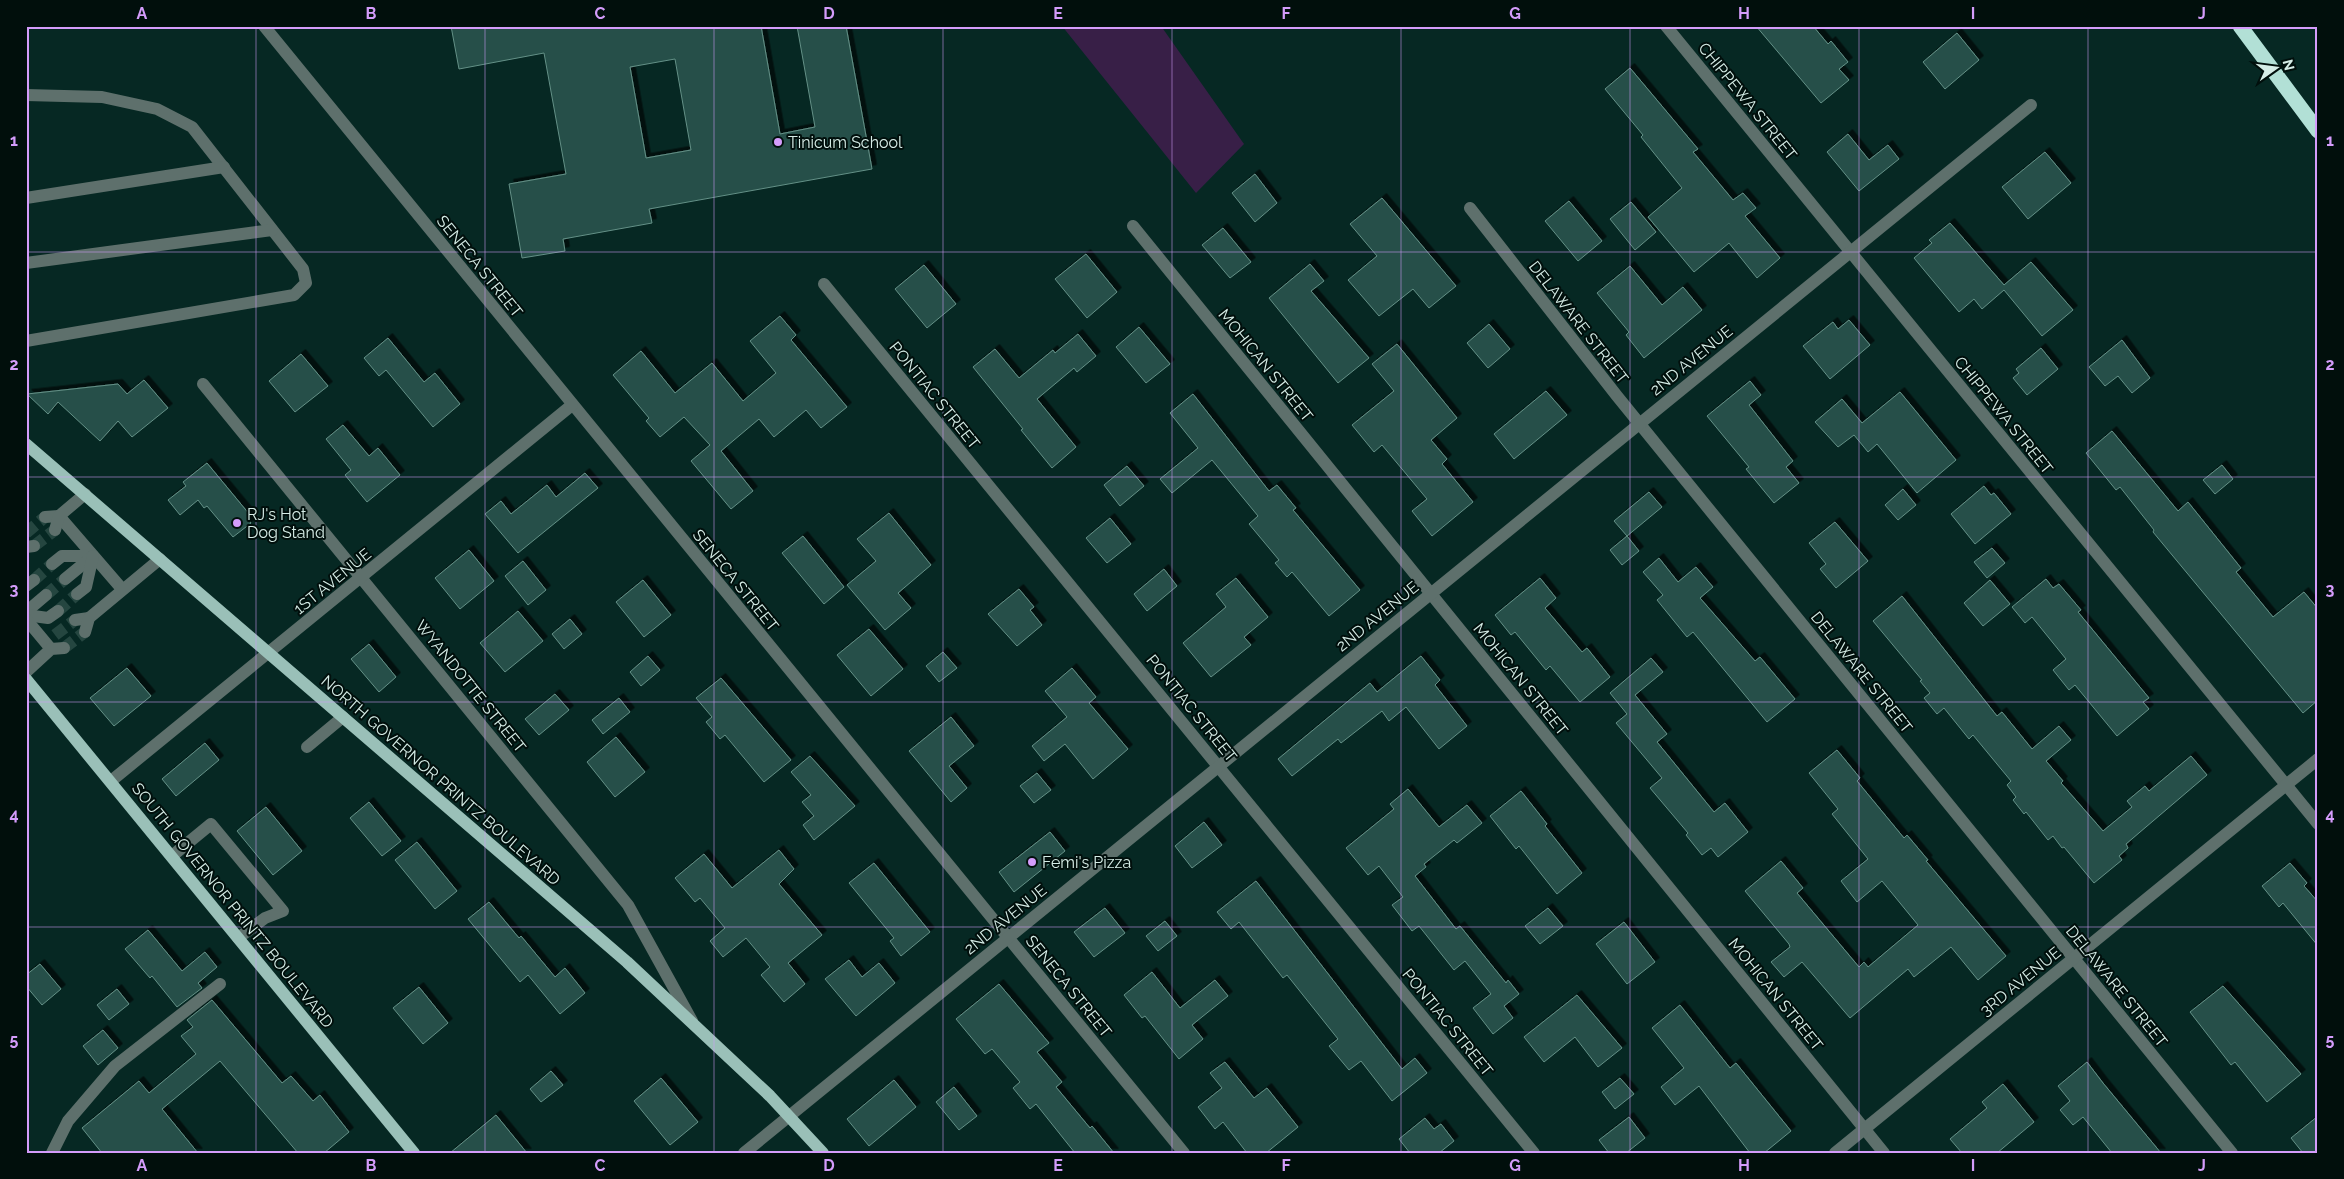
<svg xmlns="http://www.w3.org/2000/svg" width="2344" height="1179" viewBox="0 0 2344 1179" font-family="Raleway,sans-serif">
<defs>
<filter id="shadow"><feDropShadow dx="4.5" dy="-4.5" stdDeviation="0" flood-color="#0009"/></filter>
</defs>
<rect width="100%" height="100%" fill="#062823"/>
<polygon fill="#381f47" points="1062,26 1161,26 1244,144 1196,193"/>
<g fill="#255048" stroke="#649087" fill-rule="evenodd" filter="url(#shadow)">
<path d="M451,26H761L780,134L815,127L797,26H846L872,169L649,209L652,223L563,239L565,251L522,258L509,184L566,174L544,53L459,69ZM675,59L691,150L646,158L630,67Z"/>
<polygon points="1756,26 1813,26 1828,44 1831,41 1848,62 1839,69 1849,80 1821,103"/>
<polygon points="1957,33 1979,60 1945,89 1923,62"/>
<polygon points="1630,68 1698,149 1693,152 1733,200 1743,193 1756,208 1745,216 1780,258 1757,278 1729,243 1694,272 1648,217 1682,188 1641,137 1643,135 1605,89"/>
<polygon points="1848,134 1869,160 1888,145 1899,159 1859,191 1827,152"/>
<polygon points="2045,152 2071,183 2028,219 2002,187"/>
<polygon points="1255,174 1277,203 1255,222 1232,193"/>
<polygon points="1382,198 1456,286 1429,308 1413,289 1379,316 1348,280 1377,256 1350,224"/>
<polygon points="1569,201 1602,241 1578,261 1545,221"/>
<polygon points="1631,202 1656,232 1635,250 1610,219"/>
<polygon points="1950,223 2004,285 2031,262 2073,310 2042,336 2004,290 1982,309 1974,299 1959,312 1914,258 1932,243 1929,240"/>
<polygon points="1223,228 1251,262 1230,278 1202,245"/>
<polygon points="1086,254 1117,292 1087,318 1055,279"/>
<polygon points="1310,264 1324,281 1311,291 1369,358 1338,383 1269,298"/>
<polygon points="924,265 956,304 927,328 895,289"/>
<polygon points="1630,266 1662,305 1683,287 1702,310 1644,358 1626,335 1629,332 1597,293"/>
<polygon points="780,316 796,335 791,340 847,407 821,428 806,410 774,437 759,419 721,451 753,491 731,509 691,461 710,445 684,417 660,437 646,421 649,418 613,375 641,351 675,393 712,363 743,401 776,373 750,341"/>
<polygon points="1849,320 1870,345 1830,379 1803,346 1833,322 1838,329"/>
<polygon points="1489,324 1510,349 1488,368 1467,343"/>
<polygon points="1139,327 1170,364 1146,383 1116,347"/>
<polygon points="1078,334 1096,356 1077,372 1074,368 1037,399 1076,447 1052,468 1021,430 1023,429 973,367 995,349 1019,378 1053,350 1055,353"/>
<polygon points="388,338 424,382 435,373 460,404 433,427 386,370 379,376 364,358"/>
<polygon points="2122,340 2150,378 2132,393 2118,376 2105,386 2089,367"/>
<polygon points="1397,344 1457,418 1431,440 1447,459 1442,464 1473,502 1432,536 1412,511 1427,499 1382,445 1374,452 1352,425 1394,391 1372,364"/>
<polygon points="2041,348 2058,369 2027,395 2013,378 2019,373 2016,369"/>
<polygon points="301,354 328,386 295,412 269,381"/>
<polygon points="144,380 168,408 132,437 118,421 100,441 58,402 48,414 27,394 118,384 127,394"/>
<polygon points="1750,381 1761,395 1749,405 1793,461 1786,467 1799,483 1774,503 1746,469 1749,467 1707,416"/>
<polygon points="1546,391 1567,415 1514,459 1494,434"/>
<polygon points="1900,392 1956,460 1917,493 1877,444 1868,452 1854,435 1838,447 1815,422 1842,399 1862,423"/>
<polygon points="1193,394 1269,491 1277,485 1296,508 1293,510 1360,590 1329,616 1292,572 1287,577 1275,563 1279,560 1249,524 1258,516 1212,460 1172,493 1160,479 1198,448 1170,413"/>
<polygon points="343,425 369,456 378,448 400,475 367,502 345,475 351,470 326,439"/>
<polygon points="2112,431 2178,511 2188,502 2241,568 2236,572 2273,617 2304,592 2318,609 2318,700 2303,713 2153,532 2154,530 2120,487 2116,490 2086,453"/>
<polygon points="207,463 250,515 247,518 251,523 233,537 207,506 204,508 198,500 180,515 168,500 186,486 183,482"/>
<polygon points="2222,465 2233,479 2215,494 2203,480"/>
<polygon points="1127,466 1144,486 1120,506 1104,485"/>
<polygon points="585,473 598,488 518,553 485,514 501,501 511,514 547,485 556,497"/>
<polygon points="1984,486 1991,495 1994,493 2011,514 1975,544 1951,514"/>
<polygon points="1903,489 1916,505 1898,520 1885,505"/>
<polygon points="1649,492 1662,507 1627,536 1614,521"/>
<polygon points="889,513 931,565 898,593 911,608 885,630 847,585 876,561 857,539"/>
<polygon points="1110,518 1131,544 1107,563 1086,538"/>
<polygon points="1835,522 1868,561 1836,588 1820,569 1826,564 1809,543"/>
<polygon points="803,536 844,587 824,604 782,553"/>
<polygon points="1627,536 1639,551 1622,565 1610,550"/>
<polygon points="1992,548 2005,563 1987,578 1974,562"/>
<polygon points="469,550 494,581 460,609 435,578"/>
<polygon points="1659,558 1678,582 1696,567 1713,587 1700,598 1755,661 1760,657 1795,699 1767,722 1693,632 1687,637 1657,600 1663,595 1643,572"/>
<polygon points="523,561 546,590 528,605 505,576"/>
<polygon points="1164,569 1177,586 1147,611 1134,594"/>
<polygon points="1236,578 1268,617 1244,637 1251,645 1211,677 1183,643 1226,607 1216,594"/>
<polygon points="1540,578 1556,598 1545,608 1582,652 1587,648 1610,677 1580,702 1550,666 1546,670 1515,632 1511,635 1495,615"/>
<polygon points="2046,579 2053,588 2059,584 2081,610 2078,612 2149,698 2143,702 2149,709 2117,736 2075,685 2069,690 2053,670 2066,659 2032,617 2025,623 2012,607"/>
<polygon points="643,580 671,615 644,637 616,602"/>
<polygon points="1990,580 2010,604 1983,626 1964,603"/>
<polygon points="1019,589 1034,607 1030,610 1042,625 1017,646 988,614"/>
<polygon points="1902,596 1997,716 2002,712 2032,749 2059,726 2071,740 2046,761 2063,781 2061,783 2103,831 2132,807 2127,801 2145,786 2149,791 2191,756 2207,775 2126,844 2128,848 2119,856 2122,860 2094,883 2064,847 2062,848 2053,836 2048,840 2026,812 2024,814 2013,800 2016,797 2007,785 2011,781 1973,735 1969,739 1944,708 1937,714 1924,698 1930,693 1920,681 1922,680 1873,621"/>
<polygon points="518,611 543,641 505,672 480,643"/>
<polygon points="570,619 582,634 564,649 552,634"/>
<polygon points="869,629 903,669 871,696 837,655"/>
<polygon points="369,644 396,677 379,692 351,659"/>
<polygon points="943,652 957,668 939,682 926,666"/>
<polygon points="648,656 660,670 641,686 630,672"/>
<polygon points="1421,656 1440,680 1435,685 1467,726 1439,749 1406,707 1389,721 1382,711 1341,743 1338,739 1292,776 1278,759 1370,683 1377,692"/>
<polygon points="1651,658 1663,672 1635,695 1667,734 1657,742 1714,812 1725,803 1748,832 1718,857 1711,848 1702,855 1686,835 1688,833 1650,788 1662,778 1616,723 1627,714 1610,693"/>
<polygon points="127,668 151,696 114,726 90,698"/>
<polygon points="1072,668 1096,697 1089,703 1128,749 1093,779 1065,744 1044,761 1032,746 1067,717 1045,691"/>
<polygon points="721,678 791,760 764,782 725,735 720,739 706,722 712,717 696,698"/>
<polygon points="555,694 569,710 539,735 525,719"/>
<polygon points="619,698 630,712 603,734 592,720"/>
<polygon points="951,717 974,746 949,766 967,788 951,802 909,751"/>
<polygon points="616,737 645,772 615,797 587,762"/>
<polygon points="205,743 219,760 176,796 162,779"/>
<polygon points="1837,750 1860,778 1857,781 1904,838 1907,835 1928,860 1926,861 2006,956 1978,980 1951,947 1914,977 1908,969 1850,1018 1802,962 1784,977 1771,962 1790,947 1789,944 1745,891 1781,861 1803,888 1797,893 1859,967 1864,962 1868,967 1918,925 1882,881 1857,902 1841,881 1868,859 1832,814 1838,809 1809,773"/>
<polygon points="810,756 855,806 814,840 803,825 814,816 802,802 811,795 791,772"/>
<polygon points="1037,773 1051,790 1034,803 1020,786"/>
<polygon points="1408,789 1439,827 1467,805 1482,823 1457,843 1454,840 1424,864 1426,867 1415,876 1456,929 1460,926 1506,983 1508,980 1519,994 1504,1006 1513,1018 1493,1034 1473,1008 1491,994 1465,961 1454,970 1419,926 1412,931 1392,905 1403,897 1379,866 1368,875 1346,848 1394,809 1390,804"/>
<polygon points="1521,791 1547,824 1545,826 1582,873 1557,894 1519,846 1516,849 1490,816"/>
<polygon points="369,802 401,841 382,856 350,818"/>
<polygon points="266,807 302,851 273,875 237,831"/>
<polygon points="1204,822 1222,845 1192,868 1175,846"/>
<polygon points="1050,832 1065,851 1014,892 999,872"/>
<polygon points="417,842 457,891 435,909 395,860"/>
<polygon points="779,850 794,869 779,884 822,935 788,963 805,984 784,1002 761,975 770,967 746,938 723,957 710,941 725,928 700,898 695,902 675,878 704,854 732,888"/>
<polygon points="874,863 930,932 901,956 890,941 894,938 849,883"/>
<polygon points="2290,863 2307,883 2304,886 2318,902 2318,946 2283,903 2279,907 2262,886"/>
<polygon points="1256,881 1402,1069 1415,1058 1427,1073 1392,1101 1361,1061 1349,1070 1329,1046 1338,1039 1287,975 1283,978 1239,922 1231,929 1217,912"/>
<polygon points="489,902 519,938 521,936 555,977 565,968 585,993 560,1014 528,975 520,982 468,919"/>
<polygon points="1105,908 1125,933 1094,957 1074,932"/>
<polygon points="1548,908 1563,926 1540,944 1525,926"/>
<polygon points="1165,921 1177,936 1158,951 1146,936"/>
<polygon points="1624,922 1655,962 1627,984 1596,944"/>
<polygon points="148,930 182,971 205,952 217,967 198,983 202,988 177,1007 152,976 150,978 125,949"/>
<polygon points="849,960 862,977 879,963 895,983 856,1016 825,979"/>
<polygon points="40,964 61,989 42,1005 26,986 26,975"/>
<polygon points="1152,972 1180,1008 1215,980 1228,996 1192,1025 1203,1039 1179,1059 1145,1016 1142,1018 1124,995"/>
<polygon points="999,984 1049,1043 1037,1052 1062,1082 1056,1087 1090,1128 1092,1126 1114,1153 1075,1153 1036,1104 1030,1109 1013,1088 1020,1082 992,1049 985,1054 956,1019"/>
<polygon points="2223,986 2301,1074 2267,1102 2235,1062 2231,1065 2190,1012"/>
<polygon points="419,987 448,1023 423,1044 393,1008"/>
<polygon points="117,989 129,1004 109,1020 97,1005"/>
<polygon points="1577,995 1622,1048 1598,1067 1575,1037 1544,1062 1524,1037"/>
<polygon points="212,1000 282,1083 291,1076 313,1101 320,1095 349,1132 324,1153 298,1153 220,1061 162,1109 198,1153 102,1153 82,1128 139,1081 149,1093 196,1054 181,1036 193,1027 187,1020"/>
<polygon points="1680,1005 1730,1068 1736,1063 1791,1131 1764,1153 1750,1153 1699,1086 1675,1105 1661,1087 1684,1068 1652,1028"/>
<polygon points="103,1030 118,1048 98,1065 83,1046"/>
<polygon points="1225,1062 1254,1098 1267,1088 1298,1127 1266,1153 1247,1153 1223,1122 1215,1129 1198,1107 1222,1088 1210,1073"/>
<polygon points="2087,1062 2103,1083 2161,1153 2112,1153 2083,1117 2073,1125 2060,1110 2070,1101 2058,1086"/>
<polygon points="551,1071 563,1085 541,1102 530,1089"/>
<polygon points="661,1078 698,1122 670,1145 634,1101"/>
<polygon points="1620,1078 1634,1094 1615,1109 1602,1092"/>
<polygon points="894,1080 916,1107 869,1146 847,1119"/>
<polygon points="2003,1084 2034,1122 1997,1153 1962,1153 1950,1139 1987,1108 1982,1102"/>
<polygon points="954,1087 977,1116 959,1130 936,1102"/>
<polygon points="496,1115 527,1153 450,1153"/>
<polygon points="2318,1116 2318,1153 2303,1153 2291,1138"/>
<polygon points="1629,1117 1645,1138 1626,1153 1609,1153 1599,1140"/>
<polygon points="1425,1118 1434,1129 1441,1124 1454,1141 1439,1153 1410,1153 1399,1139"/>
</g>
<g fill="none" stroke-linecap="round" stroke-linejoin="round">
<g stroke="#254640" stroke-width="12" stroke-dasharray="12 6" stroke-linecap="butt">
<polyline points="26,533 45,517"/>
<polyline points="34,546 55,530"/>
<polyline points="34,580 52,564"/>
<polyline points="46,595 65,579"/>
<polyline points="58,611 77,594"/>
<polyline points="55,635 75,620"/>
<polyline points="64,648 85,632"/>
</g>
<g stroke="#5e706c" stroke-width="12">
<polyline points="264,26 1184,1153"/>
<polyline points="1666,26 2318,824"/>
<polyline points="26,95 102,97 157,109 192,127 303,269 306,283 294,295 26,341"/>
<polyline points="26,198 224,167"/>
<polyline points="1470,208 1617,396 2232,1153"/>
<polyline points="1133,226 1884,1153"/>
<polyline points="26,263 272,230"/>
<polyline points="824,284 1534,1153"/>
<polyline points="203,384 628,905 692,1021"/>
<polyline points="45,517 59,516 122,589"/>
<polyline points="55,530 59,516 85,494"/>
<polyline points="26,547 34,546"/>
<polyline points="52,564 62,556 93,556"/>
<polyline points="65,579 93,556"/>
<polyline points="26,586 34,580"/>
<polyline points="77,594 86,587 93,556"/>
<polyline points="26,612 46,595"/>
<polyline points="26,615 48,618 58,611"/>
<polyline points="26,619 51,649"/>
<polyline points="75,620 89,618"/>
<polyline points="85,632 89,618 160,559"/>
<polyline points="26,672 51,649 64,648"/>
<polyline points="307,747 343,717"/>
<polyline points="111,781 572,405"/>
<polyline points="172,856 211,824 283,911 265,918 238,938"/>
<polyline points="52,1153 68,1121 115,1066 220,984"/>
<polyline points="744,1153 2031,105"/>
<polyline points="1835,1153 2318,759"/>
</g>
<g stroke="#9ac0b8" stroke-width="12">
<polyline points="26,444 627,962 770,1096 823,1153"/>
<polyline points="26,679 414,1153"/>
</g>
<polyline stroke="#b2e0d6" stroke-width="15" points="2240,26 2318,131"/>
</g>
<path fill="none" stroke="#d49cfb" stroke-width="1" stroke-opacity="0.55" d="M256,26V1153M485,26V1153M714,26V1153M943,26V1153M1172,26V1153M1401,26V1153M1630,26V1153M1859,26V1153M2088,26V1153M26,252H2318M26,477H2318M26,702H2318M26,927H2318"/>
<g fill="#d49cfb" stroke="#010f0c" stroke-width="2">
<circle cx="778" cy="142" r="5"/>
<circle cx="237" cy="523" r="5"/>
<circle cx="1032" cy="862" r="5"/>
</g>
<g text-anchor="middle" stroke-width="4" stroke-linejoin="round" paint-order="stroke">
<g font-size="16" fill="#d6ede7" stroke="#010f0c">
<text transform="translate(1748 101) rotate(51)" y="6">CHIPPEWA STREET</text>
<text transform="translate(480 266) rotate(51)" y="6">SENECA STREET</text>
<text transform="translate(1579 322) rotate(52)" y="6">DELAWARE STREET</text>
<text transform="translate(1691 360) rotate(-39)" y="6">2ND AVENUE</text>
<text transform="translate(1266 365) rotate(51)" y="6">MOHICAN STREET</text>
<text transform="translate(935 395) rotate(51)" y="6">PONTIAC STREET</text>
<text transform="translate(2004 415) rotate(51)" y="6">CHIPPEWA STREET</text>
<text transform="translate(736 580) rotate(51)" y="6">SENECA STREET</text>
<text transform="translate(332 581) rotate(-39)" y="6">1ST AVENUE</text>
<text transform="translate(1377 616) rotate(-39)" y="6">2ND AVENUE</text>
<text transform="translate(1862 672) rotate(51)" y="6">DELAWARE STREET</text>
<text transform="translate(1521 679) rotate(51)" y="6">MOHICAN STREET</text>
<text transform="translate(471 686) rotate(51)" y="6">WYANDOTTE STREET</text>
<text transform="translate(1192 708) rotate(51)" y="6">PONTIAC STREET</text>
<text transform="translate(441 780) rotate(41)" y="6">NORTH GOVERNOR PRINTZ BOULEVARD</text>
<text transform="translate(233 905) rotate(51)" y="6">SOUTH GOVERNOR PRINTZ BOULEVARD</text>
<text transform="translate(1005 919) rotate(-39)" y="6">2ND AVENUE</text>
<text transform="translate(2020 981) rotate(-39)" y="6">3RD AVENUE</text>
<text transform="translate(1069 986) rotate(51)" y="6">SENECA STREET</text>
<text transform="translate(2117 986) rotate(51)" y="6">DELAWARE STREET</text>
<text transform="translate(1776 994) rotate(51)" y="6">MOHICAN STREET</text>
<text transform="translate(1448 1022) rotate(51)" y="6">PONTIAC STREET</text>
</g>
<g font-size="16" fill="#d6ede7" stroke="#010f0c" text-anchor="start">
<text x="788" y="148">Tinicum School</text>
<text x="247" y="520">RJ's Hot<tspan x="247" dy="18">Dog Stand</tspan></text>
<text x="1042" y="868">Femi's Pizza</text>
</g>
</g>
<rect width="2344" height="1179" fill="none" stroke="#010f0c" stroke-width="55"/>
<g transform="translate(2276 68) rotate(76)" stroke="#010f0c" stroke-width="4" paint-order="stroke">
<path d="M0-4L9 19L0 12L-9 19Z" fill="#d6ede7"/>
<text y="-8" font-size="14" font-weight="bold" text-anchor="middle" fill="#d6ede7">N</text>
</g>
<rect x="28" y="28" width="2288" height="1124" fill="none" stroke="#d49cfb" stroke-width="2"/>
<g font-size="16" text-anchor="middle" font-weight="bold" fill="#d49cfb">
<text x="142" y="19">A</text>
<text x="371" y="19">B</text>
<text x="600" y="19">C</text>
<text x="829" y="19">D</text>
<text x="1058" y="19">E</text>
<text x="1286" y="19">F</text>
<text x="1515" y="19">G</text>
<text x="1744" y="19">H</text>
<text x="1973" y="19">I</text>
<text x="2202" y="19">J</text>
<text x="14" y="146">1</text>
<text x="2330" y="146">1</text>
<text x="14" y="370">2</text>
<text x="2330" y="370">2</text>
<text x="14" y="595">3</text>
<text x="2330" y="595">3</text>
<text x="14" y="820">4</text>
<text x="2330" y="820">4</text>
<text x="14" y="1045">5</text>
<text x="2330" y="1045">5</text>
<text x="142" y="1171">A</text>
<text x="371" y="1171">B</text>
<text x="600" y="1171">C</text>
<text x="829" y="1171">D</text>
<text x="1058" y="1171">E</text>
<text x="1286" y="1171">F</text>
<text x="1515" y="1171">G</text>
<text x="1744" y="1171">H</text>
<text x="1973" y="1171">I</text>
<text x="2202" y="1171">J</text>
</g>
</svg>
